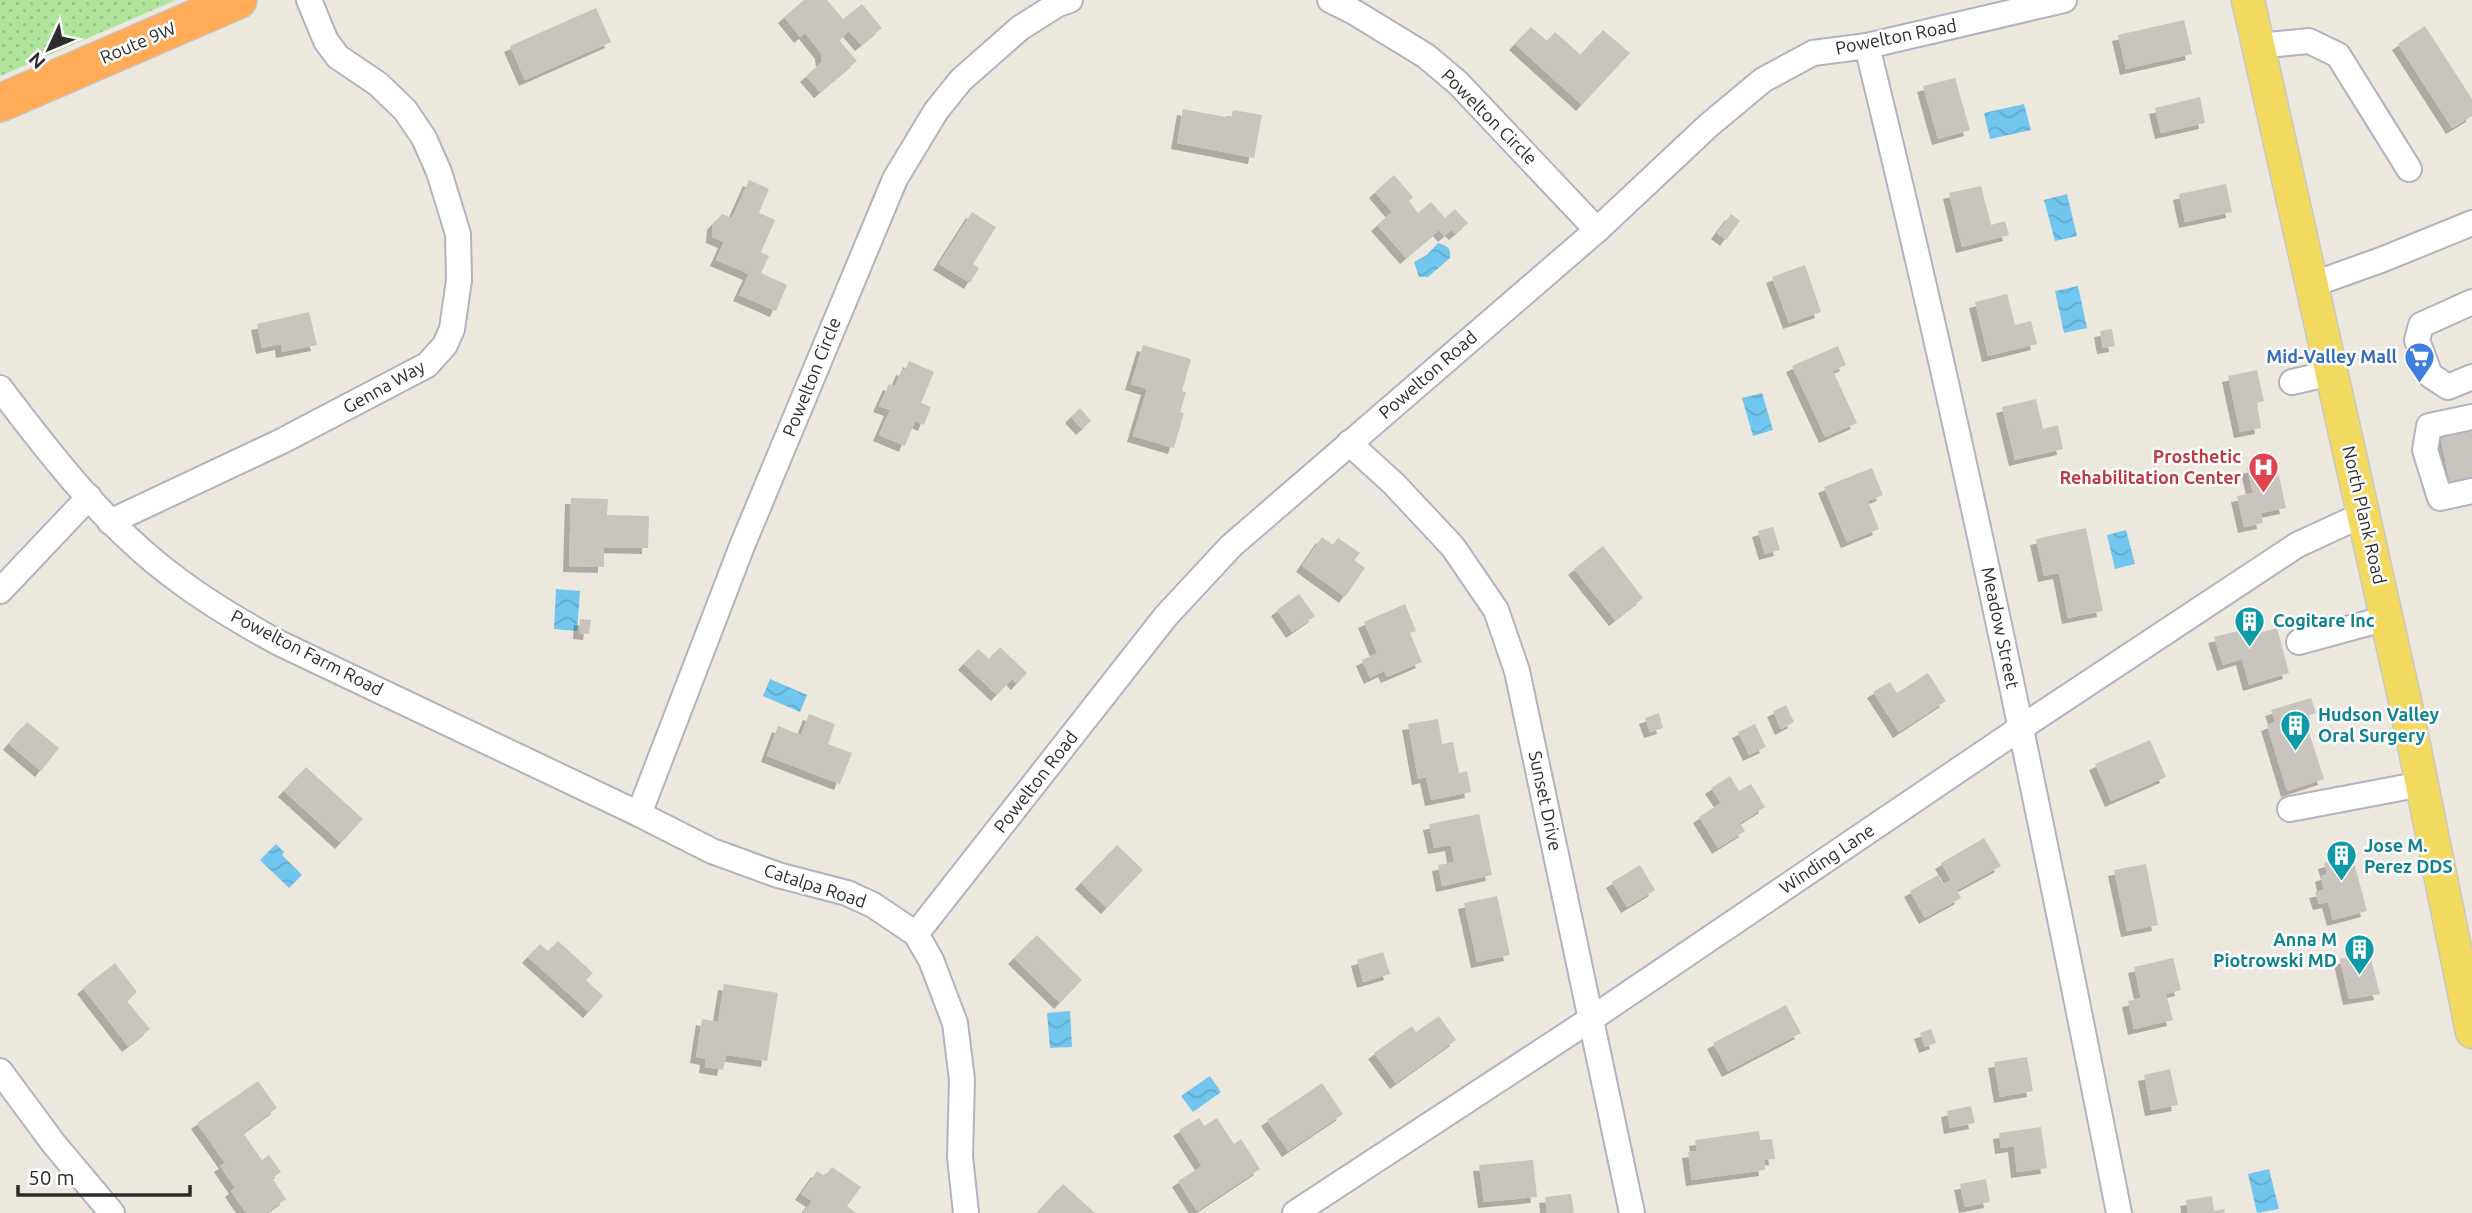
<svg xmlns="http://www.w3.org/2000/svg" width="2472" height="1213" viewBox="0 0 2472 1213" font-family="Ubuntu,sans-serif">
<defs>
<pattern id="green-dots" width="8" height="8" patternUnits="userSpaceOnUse" patternTransform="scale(1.75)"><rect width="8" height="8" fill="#afe49a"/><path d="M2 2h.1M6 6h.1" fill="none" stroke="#97c485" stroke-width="1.8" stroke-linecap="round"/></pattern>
<pattern id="water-waves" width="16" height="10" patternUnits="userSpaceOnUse" patternTransform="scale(1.75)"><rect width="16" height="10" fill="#71c6ef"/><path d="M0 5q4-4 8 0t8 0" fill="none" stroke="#62aacd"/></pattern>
<filter id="shadow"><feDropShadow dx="-6" dy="6" stdDeviation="0" flood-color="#0004"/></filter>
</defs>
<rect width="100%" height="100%" fill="#ede8de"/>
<polygon fill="url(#green-dots)" points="0,0 176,0 0,76"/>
<g fill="url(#water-waves)">
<polygon points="2024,104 2031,130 1990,139 1984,113"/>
<polygon points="2067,194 2077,236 2055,241 2044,200"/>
<path d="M1438,243C1448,246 1451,248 1450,258L1428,277H1419L1414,262L1427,255Z"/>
<polygon points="2078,286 2087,328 2064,333 2055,291"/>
<polygon points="1762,393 1773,430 1753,436 1742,398"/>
<polygon points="2126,530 2135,564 2115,569 2107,535"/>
<polygon points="556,589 580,591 577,631 554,629"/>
<polygon points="770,679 807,695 800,712 763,696"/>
<polygon points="276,844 284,852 282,855 302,875 289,888 260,860"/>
<polygon points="1070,1011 1072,1047 1050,1048 1047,1013"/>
<polygon points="1210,1076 1221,1092 1193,1112 1181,1096"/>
<polygon points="2269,1169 2279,1209 2257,1213 2248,1174"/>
</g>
<g fill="#c9c4bd" filter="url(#shadow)">
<polygon points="804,0 827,0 843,19 862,4 882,28 861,45 849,31 839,40 857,61 820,92 806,76 822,62 821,53 805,33 800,37 784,17"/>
<polygon points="596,8 611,42 525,80 510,46"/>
<polygon points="2184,20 2192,54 2126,69 2118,35"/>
<polygon points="2425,26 2472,99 2472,116 2452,128 2398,44"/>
<polygon points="1531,27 1547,41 1555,32 1581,55 1603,30 1630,53 1582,105 1515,44"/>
<polygon points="1955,78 1970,130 1938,139 1923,86"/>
<polygon points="2200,97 2205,123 2161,133 2155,108"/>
<polygon points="1183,109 1231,118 1233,110 1262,115 1254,158 1177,143"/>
<polygon points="1394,175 1413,197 1409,201 1418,213 1431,202 1445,218 1455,209 1468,223 1455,234 1451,230 1444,236 1439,230 1406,258 1377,225 1392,212 1375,192"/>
<polygon points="749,180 769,189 759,213 775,220 761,252 769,256 761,273 787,285 776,311 739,295 749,274 716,260 724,242 712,237 713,224 722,214 732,218"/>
<polygon points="2226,184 2232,212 2185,222 2179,194"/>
<polygon points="1981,186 1991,225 2005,221 2009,235 1962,247 1949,193"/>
<polygon points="972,212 996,227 973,264 979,268 970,283 939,264"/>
<polygon points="1731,214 1740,221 1726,240 1717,233"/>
<polygon points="1805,265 1821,312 1789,323 1772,277"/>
<polygon points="2007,294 2015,325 2031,321 2037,344 1988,356 1975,302"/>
<polygon points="309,312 317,345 282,352 281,344 262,348 257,324"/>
<polygon points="2112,329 2115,346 2103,348 2100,331"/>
<polygon points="1143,345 1191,359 1182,391 1186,392 1180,412 1184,413 1174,448 1133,436 1147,389 1131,384"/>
<polygon points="1838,346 1846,365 1833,371 1857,423 1825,437 1792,366"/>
<polygon points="909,361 934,372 921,403 931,407 924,425 915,421 905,446 879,435 890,410 879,406 889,384 895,386 902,369 905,370"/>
<polygon points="2257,370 2264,401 2257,403 2261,428 2240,432 2228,376"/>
<polygon points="2036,399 2043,429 2058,425 2063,449 2015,460 2002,407"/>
<polygon points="1080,408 1091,421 1082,429 1071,417"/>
<polygon points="2472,424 2472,483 2451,487 2439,431"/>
<polygon points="2276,462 2286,508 2261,513 2263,523 2244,527 2237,496 2253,493 2247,468"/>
<polygon points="1872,468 1883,495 1868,501 1879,529 1847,542 1824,487"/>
<polygon points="571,498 608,499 607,515 649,516 648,548 604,547 604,567 569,566"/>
<polygon points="1773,527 1780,550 1765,554 1758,531"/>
<polygon points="2086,528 2103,611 2068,618 2059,573 2044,576 2036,539"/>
<polygon points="1322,537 1333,545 1338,538 1360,553 1354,560 1365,568 1345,597 1302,566"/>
<polygon points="1603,546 1643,598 1615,620 1574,569"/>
<polygon points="1299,594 1315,616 1292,632 1277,610"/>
<polygon points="1405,604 1416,631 1410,633 1422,662 1387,677 1384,671 1370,678 1362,660 1377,653 1364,622"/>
<polygon points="580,619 591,620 589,634 579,633"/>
<polygon points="2277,628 2289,673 2249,685 2242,659 2223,665 2214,637 2242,630 2244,637"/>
<polygon points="1000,647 1027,673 1017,684 1012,679 997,695 964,664 978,649 989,659"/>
<polygon points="1928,673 1946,701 1899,732 1873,692 1890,682 1897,693"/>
<polygon points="2311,698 2316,713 2304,717 2324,779 2287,791 2267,725 2275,722 2271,710"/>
<polygon points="1786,705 1794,722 1781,729 1773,711"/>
<polygon points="1659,713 1663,728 1650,732 1645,718"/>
<polygon points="809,714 835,724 828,744 852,753 840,784 767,756 778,726 801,735"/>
<polygon points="1438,719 1442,744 1453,742 1459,773 1467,771 1471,792 1431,800 1426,777 1418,779 1408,724"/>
<polygon points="27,722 59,748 41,771 9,744"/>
<polygon points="1755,724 1766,747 1749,755 1738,732"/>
<polygon points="2150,740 2166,777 2111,801 2095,764"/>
<polygon points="306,767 363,819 341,843 284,791"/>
<polygon points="1730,776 1739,791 1751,784 1765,807 1740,823 1745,831 1718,848 1699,817 1721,803 1711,788"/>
<polygon points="1479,814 1492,875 1442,886 1438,865 1454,862 1451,845 1434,848 1429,824"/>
<polygon points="1984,838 2001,866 1957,890 1961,898 1925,918 1910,891 1938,875 1943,884 1951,880 1941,863"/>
<polygon points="1117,845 1143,870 1107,908 1081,883"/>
<polygon points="2352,855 2367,911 2333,920 2328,902 2319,904 2315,892 2324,890 2321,876 2327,874 2324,863"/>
<polygon points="2146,864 2158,925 2127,931 2114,870"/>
<polygon points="1640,865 1655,890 1627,907 1612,882"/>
<polygon points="1497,896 1510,955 1477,962 1464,903"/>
<polygon points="1037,935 1082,980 1060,1003 1014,958"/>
<polygon points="558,941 593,973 586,980 603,996 589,1012 528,957 540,944 548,951"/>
<polygon points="1383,952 1390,974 1363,982 1357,960"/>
<polygon points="2369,952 2380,994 2349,999 2340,959"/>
<polygon points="2173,958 2181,990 2166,994 2173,1020 2134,1029 2128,1001 2141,998 2134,967"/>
<polygon points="115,963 137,992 127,1001 150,1029 128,1046 83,988"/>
<polygon points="724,984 778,993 767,1061 726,1055 723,1070 705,1067 706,1059 696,1057 702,1019 718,1022"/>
<polygon points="1786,1005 1801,1033 1728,1071 1713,1043"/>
<polygon points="1439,1016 1456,1040 1396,1083 1374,1053 1412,1026 1416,1032"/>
<polygon points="1931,1029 1936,1043 1925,1047 1920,1033"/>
<polygon points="2027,1057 2033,1091 2000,1097 1994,1062"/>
<polygon points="2170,1069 2178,1105 2151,1110 2144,1075"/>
<polygon points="258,1081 277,1108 243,1133 262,1160 269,1155 281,1172 272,1178 286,1199 266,1213 246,1213 231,1191 235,1188 220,1166 225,1163 197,1123"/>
<polygon points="1322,1083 1343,1114 1288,1151 1267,1120"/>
<polygon points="1971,1106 1975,1123 1950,1128 1947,1111"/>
<polygon points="1199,1118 1204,1126 1217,1118 1234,1144 1241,1139 1260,1169 1197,1211 1178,1181 1202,1166 1179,1130"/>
<polygon points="2041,1127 2047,1168 2017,1172 2014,1146 2001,1148 1999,1133"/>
<polygon points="1759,1131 1760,1140 1772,1139 1775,1159 1764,1160 1765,1170 1692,1180 1688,1152 1697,1151 1695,1140"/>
<polygon points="1533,1160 1537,1197 1484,1202 1479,1165"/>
<polygon points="832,1167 861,1187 847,1206 856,1213 803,1213 812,1201 801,1194 817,1171 825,1176"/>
<polygon points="1986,1179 1990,1202 1965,1207 1960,1184"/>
<polygon points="1063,1184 1095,1213 1037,1213"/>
<polygon points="1571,1194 1574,1213 1547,1213 1545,1197"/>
<polygon points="2212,1196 2214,1211 2224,1209 2225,1213 2188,1213 2186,1200"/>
</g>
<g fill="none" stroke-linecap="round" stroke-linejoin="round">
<defs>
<g id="minor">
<polyline points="1330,0 1354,12 1426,56 1458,83 1597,230"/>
<path d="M1867,46C1962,433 2042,823 2119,1213"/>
<polyline points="2258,46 2309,41 2338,55 2409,169"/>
<polyline points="2311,285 2381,260 2472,223"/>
<polyline points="2472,302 2421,325 2417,340 2430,375 2448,387 2472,377"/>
<polyline points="2292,382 2331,373"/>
<path d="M0,388C52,457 108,529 178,580C210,604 244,624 279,643L639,814L712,851L778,875L847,893L873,905L916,934L931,960L955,1023L962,1080L960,1157L966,1213"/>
<polyline points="2472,417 2429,426 2425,450 2440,498 2472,491"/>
<polyline points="1349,443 1394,484 1453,547 1496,610 1517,671 1632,1213"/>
<polyline points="110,522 282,441 427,365 445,345 452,329 459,280 458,234 439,172 424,138 405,110 378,84 338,57 326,41 309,0"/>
<polyline points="0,591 89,497"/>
<polyline points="2299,642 2387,618"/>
<polyline points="2290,809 2422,784"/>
<polyline points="639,814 742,546 895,179 936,111 961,80 1020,28 1058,4 1070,0"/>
<polyline points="916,934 1166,616 1231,546 1597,230 1709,125 1763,80 1813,53 1867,46 2064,0"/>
<polyline points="0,1071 54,1144 112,1213"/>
<polyline points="1295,1213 1591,1019 2022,727 2297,545 2364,514"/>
</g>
<polyline id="major" points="2248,0 2405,701 2472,1032"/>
<polyline id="highway" points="0,103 238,0"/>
</defs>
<use href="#minor" stroke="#b2b3bf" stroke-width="28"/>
<use href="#major" stroke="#c8c8c8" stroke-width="35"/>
<use href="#highway" stroke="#c8c8c8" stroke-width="40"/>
<use href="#minor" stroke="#fff" stroke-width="24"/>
<use href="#major" stroke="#f2d95f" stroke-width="32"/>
<use href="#highway" stroke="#ffab57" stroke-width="37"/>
</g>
<defs>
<symbol id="supermarket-pin" viewBox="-11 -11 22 30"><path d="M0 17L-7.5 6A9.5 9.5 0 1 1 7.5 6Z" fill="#3f7fe0" stroke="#fff"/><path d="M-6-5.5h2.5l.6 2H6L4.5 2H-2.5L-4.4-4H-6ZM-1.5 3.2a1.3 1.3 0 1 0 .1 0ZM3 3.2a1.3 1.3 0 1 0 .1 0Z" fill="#fff"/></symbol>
<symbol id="hospital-pin" viewBox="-11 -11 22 30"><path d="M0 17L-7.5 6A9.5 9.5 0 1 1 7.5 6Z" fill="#e0444e" stroke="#fff"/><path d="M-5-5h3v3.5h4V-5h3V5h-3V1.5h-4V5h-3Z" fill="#fff"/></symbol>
<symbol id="building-pin" viewBox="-11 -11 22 30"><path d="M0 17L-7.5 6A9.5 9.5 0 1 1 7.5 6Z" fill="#0f9aa8" stroke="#fff"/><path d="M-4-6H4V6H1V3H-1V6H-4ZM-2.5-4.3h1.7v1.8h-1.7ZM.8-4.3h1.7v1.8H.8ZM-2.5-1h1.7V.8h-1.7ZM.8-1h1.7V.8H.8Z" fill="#fff"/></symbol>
</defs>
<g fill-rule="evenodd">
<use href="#supermarket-pin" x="2402" y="340" width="35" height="47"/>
<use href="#hospital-pin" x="2246" y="450" width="35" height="47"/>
<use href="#building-pin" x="2232" y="604" width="35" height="47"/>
<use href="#building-pin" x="2278" y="708" width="35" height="47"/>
<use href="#building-pin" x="2324" y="838" width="35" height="47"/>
<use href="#building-pin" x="2342" y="932" width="35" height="47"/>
</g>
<g text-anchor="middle" stroke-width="5" stroke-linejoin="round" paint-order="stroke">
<g font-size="18" fill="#2c2c2c" stroke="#fff">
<text transform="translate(1896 37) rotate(-11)" y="6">Powelton Road</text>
<text transform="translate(138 43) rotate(-23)" y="6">Route 9W</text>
<text transform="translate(1489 117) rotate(45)" y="6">Powelton Circle</text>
<text transform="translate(1428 375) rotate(-41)" y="6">Powelton Road</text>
<text transform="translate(812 377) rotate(-68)" y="6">Powelton Circle</text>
<text transform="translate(384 387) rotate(-29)" y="6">Genna Way</text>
<text transform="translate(2364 515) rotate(77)" y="6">North Plank Road</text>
<text transform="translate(2000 628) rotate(78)" y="6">Meadow Street</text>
<text transform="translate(307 653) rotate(27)" y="6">Powelton Farm Road</text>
<text transform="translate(1036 782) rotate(-52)" y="6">Powelton Road</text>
<text transform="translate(1545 801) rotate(78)" y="6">Sunset Drive</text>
<text transform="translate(1827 859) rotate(-34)" y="6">Winding Lane</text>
<text transform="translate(815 886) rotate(18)" y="6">Catalpa Road</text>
</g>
<g font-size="18" font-weight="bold" fill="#366cbe" stroke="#fff" text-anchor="end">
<text x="2397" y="363">Mid-Valley Mall</text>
</g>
<g font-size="18" font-weight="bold" fill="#be3a42" stroke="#fff" text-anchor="end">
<text x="2241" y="463">Prosthetic<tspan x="2241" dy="21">Rehabilitation Center</tspan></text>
</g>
<g font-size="18" font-weight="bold" fill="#0d838f" stroke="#fff" text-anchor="start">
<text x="2273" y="627">Cogitare Inc</text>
<text x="2318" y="721">Hudson Valley<tspan x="2318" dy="21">Oral Surgery</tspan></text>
<text x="2364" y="852">Jose M.<tspan x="2364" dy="21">Perez DDS</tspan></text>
<text x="2337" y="946" text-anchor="end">Anna M<tspan x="2337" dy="21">Piotrowski MD</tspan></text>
</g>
</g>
<g transform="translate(49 49) rotate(226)" stroke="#ffffff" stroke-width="5" paint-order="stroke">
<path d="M0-5L12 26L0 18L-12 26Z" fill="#2c2c2c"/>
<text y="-10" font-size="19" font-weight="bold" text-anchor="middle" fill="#2c2c2c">N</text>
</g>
<path d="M18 1185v10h172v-10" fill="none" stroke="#2c2c2c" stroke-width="3.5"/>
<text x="28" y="1185" font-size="21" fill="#2c2c2c" stroke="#ffffff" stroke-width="5" paint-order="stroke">50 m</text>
</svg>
